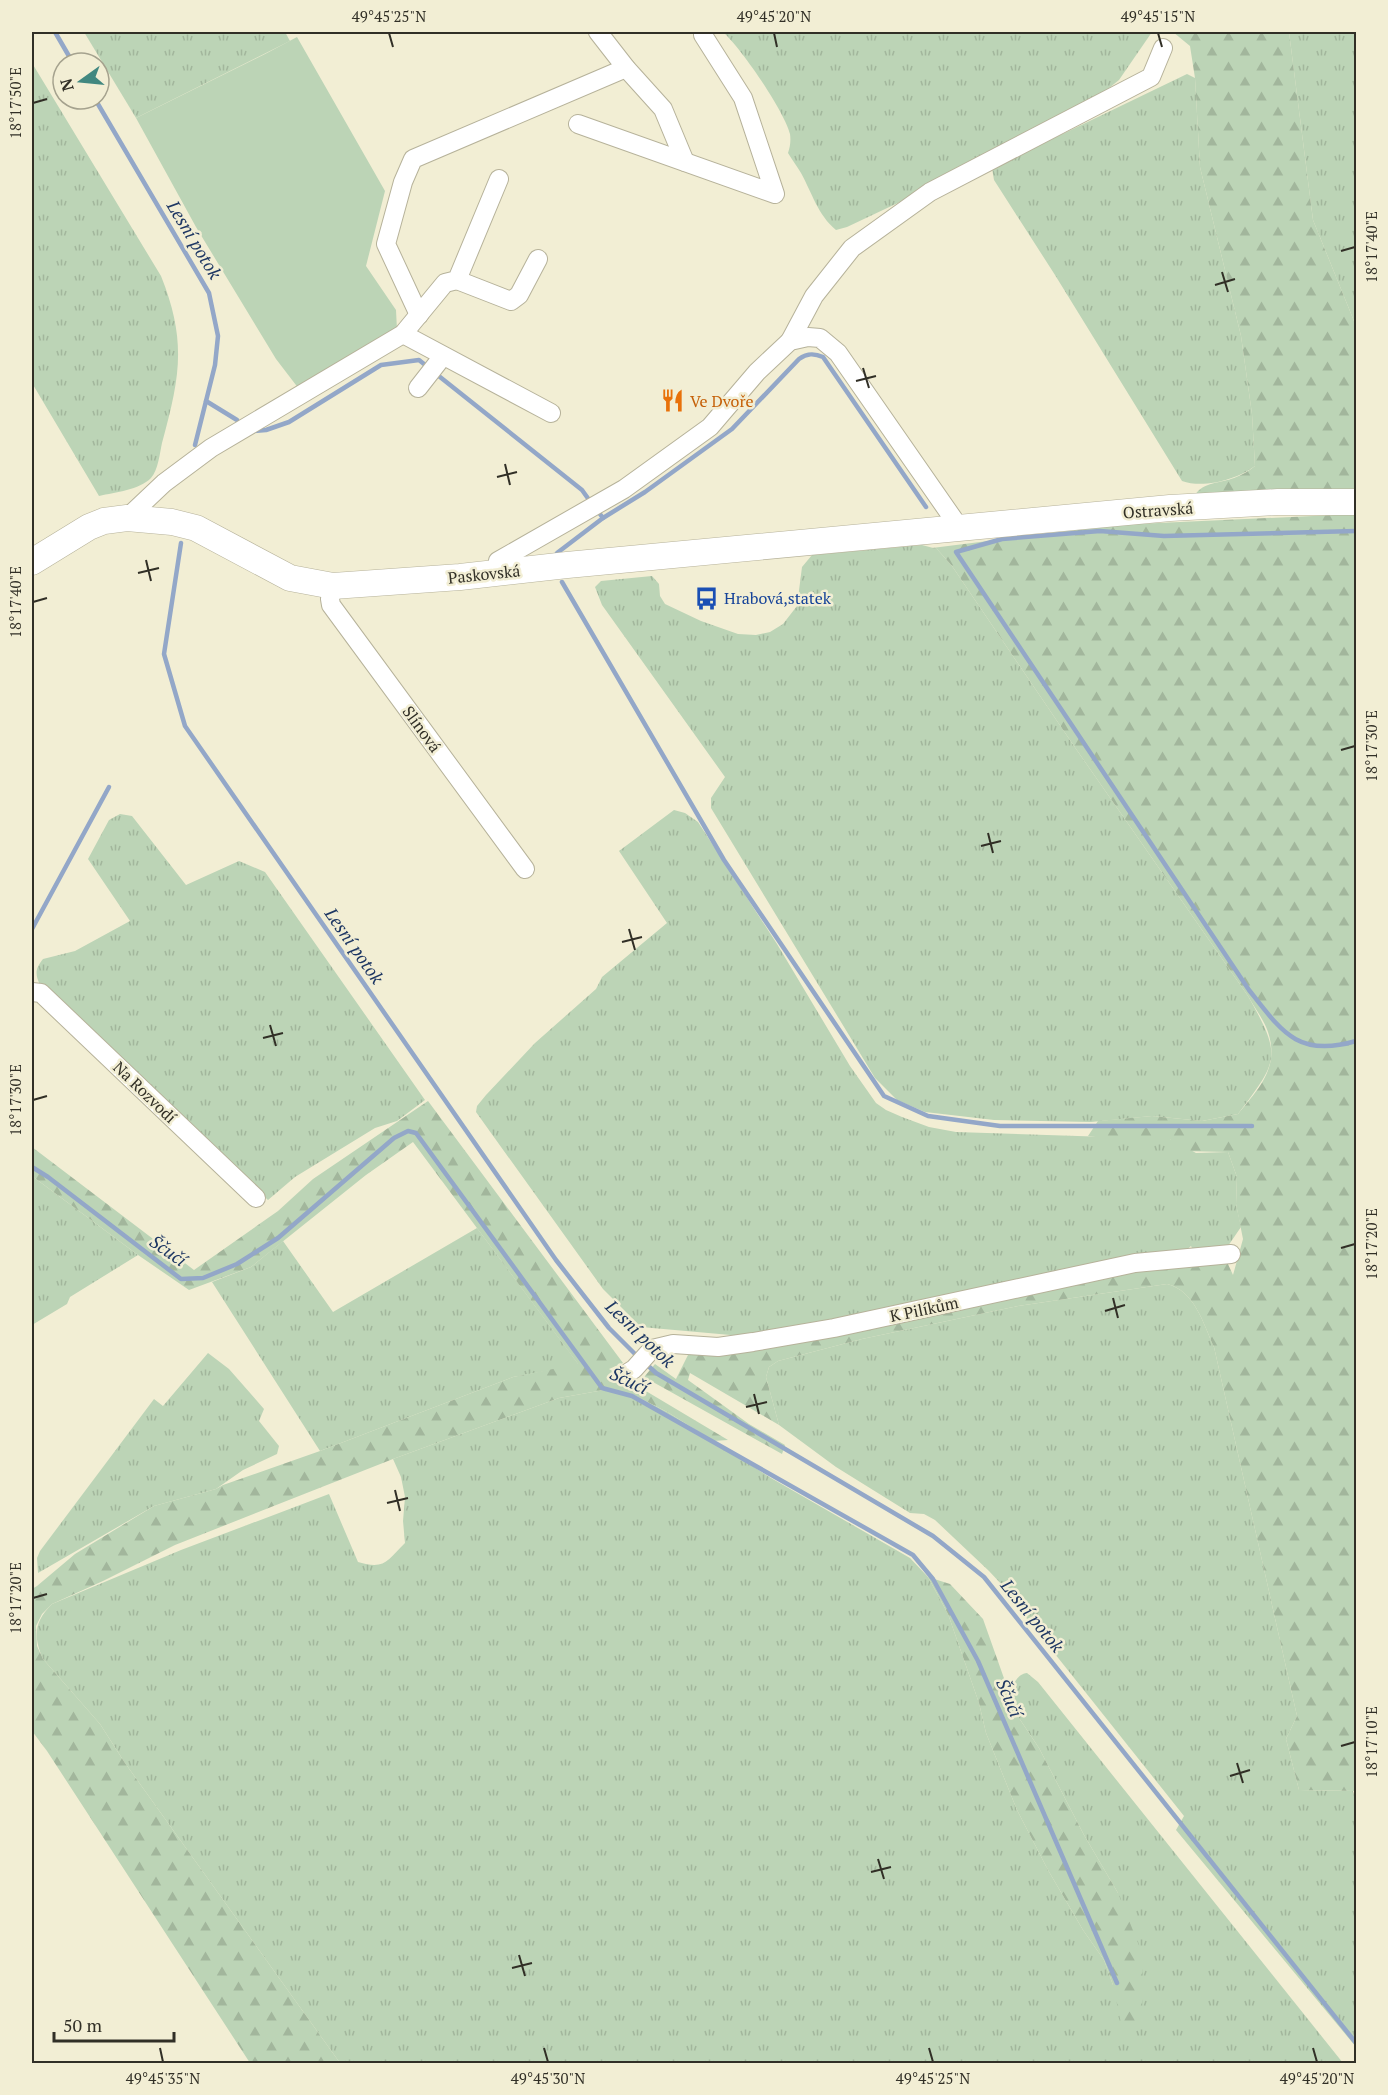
<svg xmlns="http://www.w3.org/2000/svg" width="1388" height="2095" viewBox="0 0 1388 2095" font-family="'PT Serif',serif">
<defs>
<pattern id="grass-tufts" width="24" height="20" patternUnits="userSpaceOnUse" patternTransform="scale(1.5)"><rect width="24" height="20" fill="#bcd4b6"/><path d="M3 7l-1-3M5 7V3M7 7l1-3M15 17l-1-3M17 17v-4M19 17l1-3" fill="none" stroke="#a2b69c"/></pattern>
<pattern id="forest-firs" width="22" height="20" patternUnits="userSpaceOnUse" patternTransform="scale(1.5)"><rect width="22" height="20" fill="#bcd4b6"/><path d="M5 1l3.5 6h-7zM16 11l3.5 6h-7z" fill="#a2b69c"/></pattern>
</defs>
<rect width="100%" height="100%" fill="#f2eed4"/>
<g fill="url(#grass-tufts)">
<polygon points="84,32 285,32 290,41 136,118"/>
<path d="M723,32H1152L1119,80L1094,100L976,158L902,201L847,227L836,230C818,215 812,193 801,173C797,166 792,160 788,153C790,147 791,141 790,134C785,112 741,48 723,32Z"/>
<polygon points="1289,32 1356,32 1356,326 1313,220"/>
<path d="M32,63L161,276C187,341 180,377 162,443C160,452 158,471 151,478C139,490 116,492 99,496L32,383Z"/>
<path d="M1187,74L1195,78L1200,167L1241,336L1252,414L1255,466C1238,479 1204,489 1182,481L1055,275L994,180L992,168Z"/>
<path d="M922,545L937,549L952,566L1074,746L1248,996C1282,1056 1279,1060 1238,1114L1202,1121L1152,1116L1091,1122L994,1120L925,1112L897,1100L875,1078L711,808V798L725,777L602,605L595,587L601,581L652,576L659,584L660,596L665,604L701,621L738,634L756,635L770,632L783,624L797,606L802,567L812,555Z"/>
<polygon points="674,810 685,813 698,822 777,944 850,1066 876,1103 886,1110 902,1117 929,1127 956,1132 1170,1139 1196,1153 1228,1152 1237,1177 1236,1204 1241,1227 1228,1246 1194,1252 1191,1246 1184,1252 753,1337 641,1327 603,1289 476,1112 477,1106 486,1095 535,1043 596,989 602,977 667,923 619,851"/>
<path d="M120,814L132,816L186,885L239,861L265,872L425,1100L397,1121L375,1128L295,1177L268,1200L40,985C35,974 35,969 43,959L75,951L130,921L88,859L109,820Z"/>
<polygon points="32,1176 138,1255 70,1297 67,1304 32,1325"/>
<polygon points="477,1228 579,1365 513,1377 320,1451 212,1282 251,1267 283,1241 333,1312"/>
<path d="M1167,1284C1195,1291 1203,1323 1214,1347L1297,1716L1286,1739L1299,1790L1353,1791L1356,1804V2047L1176,1830L1184,1816L1016,1605L1003,1586L989,1571L935,1520L924,1514L910,1513L836,1467L779,1425L766,1377L769,1367L778,1361L862,1339L1018,1306Z"/>
<polygon points="208,1353 229,1369 264,1409 259,1421 279,1446 277,1454 243,1470 216,1489 154,1506 38,1573 37,1558 40,1551 154,1399 163,1406"/>
<path d="M604,1390L632,1394L669,1413L771,1478L910,1558L928,1577L948,1614L979,1703L986,1733L1017,1810L1048,1870L1083,1930L1104,1960L1113,1985L1118,1893L1084,1835L1039,1748L1017,1715L1010,1690C1014,1683 1018,1674 1027,1673L1038,1682L1343,2063H340L125,1763L100,1724L43,1659C33,1636 34,1622 52,1604L181,1550L329,1494L358,1562C385,1570 387,1561 405,1543L403,1521L405,1497L401,1477L393,1459L559,1398Z"/>
</g>
<g fill="url(#forest-firs)">
<path d="M1173,32H1289L1313,220L1356,326V490L1314,489L1195,495C1203,482 1221,483 1234,478C1242,475 1249,471 1255,466L1252,414L1241,336L1200,167L1195,78L1190,46Z"/>
<path d="M1356,514V1791L1299,1790L1286,1739L1297,1716L1214,1347C1203,1323 1195,1291 1167,1284L1018,1306L862,1339L778,1361L769,1367L766,1377L779,1425L690,1373L688,1380L749,1424L785,1445L782,1454L644,1377L655,1364L676,1379L688,1355L728,1353L773,1348L1133,1267L1227,1262L1233,1275L1243,1239L1236,1204L1237,1177L1228,1152L1182,1151L1170,1139H1111L1088,1136L1098,1121L1152,1116L1202,1121L1238,1114C1258,1089 1280,1068 1268,1032C1264,1020 1254,1007 1248,996L1074,746L952,566L937,549L932,548L1115,525Z"/>
<polygon points="428,1101 623,1363 609,1369 728,1440 713,1441 669,1413 632,1394 604,1390 559,1398 393,1459 175,1545 103,1581 52,1604 42,1614 36,1626 37,1646 43,1659 100,1724 125,1763 340,2063 250,2063 47,1751 32,1731 32,1589 37,1586 75,1554 154,1506 216,1489 223,1485 320,1451 513,1377 578,1364 413,1142 366,1175 251,1267 189,1290 138,1255 32,1176 32,1147 194,1270 278,1211 313,1179"/>
<polygon points="928,1577 950,1584 983,1619 1017,1715 1039,1748 1084,1835 1118,1893 1142,1953 1143,1998 1135,2032 1128,2034 1122,2028 1113,1985 1104,1960 1083,1930 1048,1870 1017,1810 986,1733 979,1703 948,1614"/>
</g>
<polygon fill="#bcd4b6" points="297,37 385,191 366,266 396,310 397,330 299,389 276,359 196,227 136,118 267,53"/>
<g fill="none" stroke-linecap="round" stroke-linejoin="round">
<g stroke="#93a7c8" stroke-width="4.5">
<polyline points="55,32 73,63"/>
<polyline points="95,99 209,293 218,336 215,365 195,445"/>
<polyline points="435,373 582,490 592,504"/>
<polyline points="206,401 237,420"/>
<polyline points="254,431 266,430 289,422 381,365 419,360 429,368"/>
<path d="M597,510L603,518L645,492L732,429L799,359C807,353 814,353 823,357L926,507"/>
<path d="M1356,531L1164,536L1100,531L1002,539L956,552L1249,990C1282,1032 1298,1058 1356,1041"/>
<polyline points="181,543 164,654 185,726 556,1260 609,1328 638,1357"/>
<polyline points="557,553 603,518"/>
<polyline points="562,582 724,860 884,1096 928,1116 1000,1126 1252,1126"/>
<polyline points="32,929 109,787"/>
<polyline points="32,1167 48,1177 181,1279 203,1278 237,1264 278,1238 394,1138 408,1131 416,1133 602,1388 632,1396 913,1555 933,1579 978,1661 1117,1983"/>
<polyline points="644,1362 656,1373 933,1536 984,1577 1356,2043"/>
</g>
<defs>
<g id="street">
<polyline points="598,32 626,68 663,109 685,162"/>
<polyline points="578,124 775,194 743,98 703,35"/>
<polyline points="457,280 511,301 519,295 538,259"/>
<polyline points="419,315 386,244 403,182 413,159 626,68"/>
<polyline points="403,334 551,413"/>
<polyline points="790,341 814,296 852,248 930,192 1151,77 1163,48"/>
<polyline points="418,388 443,356"/>
<polyline points="127,518 164,483 211,448 403,334 445,283 457,280 499,179"/>
<polyline points="496,573 498,561 624,489 710,427 757,372 790,341 808,337 820,338 838,353 959,527"/>
<polyline points="333,586 330,599 331,605 525,869"/>
<polyline points="32,992 41,993 256,1198"/>
<polyline points="626,1374 634,1369 652,1349 673,1344 718,1347 753,1342 834,1328 1135,1263 1231,1254"/>
</g>
<polyline id="secondary" points="32,562 89,527 104,521 127,518 172,522 196,528 290,578 333,586 460,577 567,565 1170,508 1278,502 1356,502"/>
</defs>
<use href="#street" stroke="#b6b29a" stroke-width="20"/>
<use href="#secondary" stroke="#b6b29a" stroke-width="27"/>
<use href="#street" stroke="#fff" stroke-width="18"/>
<use href="#secondary" stroke="#fff" stroke-width="26"/>
</g>
<path fill="none" stroke="#312f26" stroke-width="2" d="M389,33L393,47M774,33L777,47M1158,33L1162,47M33,103L47,99M1341,251L1355,247M1222,272L1228,292M1215,285L1235,279M863,368L869,388M856,381L876,376M505,464L510,485M497,477L517,472M146,560L151,581M138,573L159,568M33,602L47,598M1341,750L1355,746M988,833L993,853M981,846L1001,841M629,929L635,950M622,942L642,937M270,1025L276,1046M263,1038L283,1033M33,1100L47,1096M1341,1248L1355,1244M1113,1298L1118,1318M1105,1311L1125,1305M754,1394L759,1414M746,1407L767,1402M395,1490L400,1511M387,1503L408,1498M33,1598L47,1594M1341,1746L1355,1742M1237,1763L1243,1783M1230,1776L1250,1770M878,1859L884,1879M871,1872L891,1867M519,1955L525,1976M512,1968L532,1963M160,2048L163,2062M544,2048L548,2062M929,2048L933,2062M1313,2048L1317,2062"/>
<defs>
<symbol id="restaurant-bare" viewBox="-9 -9 18 18"><path d="M-5-6h1v4h1v-4h1v4h1v-4h1v5L-1.5 .5V6h-2V.5L-5-1ZM5-6V6H3V1.5H1.5Q1.5-4 5-6Z" fill="#e8710a" stroke="#f2eed4" stroke-width="2.5" paint-order="stroke"/></symbol>
<symbol id="bus-bare" viewBox="-9 -9 18 18"><path d="M-5-6H5V4H4V6H2V4H-2V6H-4V4H-5ZM-3.5-4V0h7V-4ZM-3.5 1.2v1.5H-2V1.2ZM2 1.2v1.5H3.5V1.2Z" fill="#1a4fb4" stroke="#f2eed4" stroke-width="2.5" paint-order="stroke"/></symbol>
</defs>
<g fill-rule="evenodd">
<use href="#restaurant-bare" x="656" y="384" width="33" height="33"/>
<use href="#bus-bare" x="690" y="582" width="33" height="33"/>
</g>
<g text-anchor="middle" stroke-width="5" stroke-linejoin="round" paint-order="stroke">
<g font-size="16" fill="#c56008" stroke="#f2eed4" text-anchor="start">
<text x="690" y="407">Ve Dvoře</text>
</g>
<g font-size="16" fill="#312f26" stroke="#f2eed4">
<text transform="translate(1158 510) rotate(-4)" y="6">Ostravská</text>
<text transform="translate(484 574) rotate(-6)" y="6">Paskovská</text>
<text transform="translate(422 729) rotate(54)" y="6">Slínová</text>
<text transform="translate(145 1092) rotate(44)" y="6">Na Rozvodí</text>
<text transform="translate(924 1309) rotate(-12)" y="6">K Pilíkům</text>
</g>
<g font-size="16" fill="#164399" stroke="#f2eed4" text-anchor="start">
<text x="724" y="604">Hrabová,statek</text>
</g>
<g font-size="18" font-style="italic" fill="#1e3763" stroke="#f2eed4">
<text transform="translate(194 240) rotate(59)" y="6">Lesní potok</text>
<text transform="translate(354 946) rotate(55)" y="6">Lesní potok</text>
<text transform="translate(168 1251) rotate(35)" y="6">Ščučí</text>
<text transform="translate(640 1334) rotate(44)" y="6">Lesní potok</text>
<text transform="translate(629 1381) rotate(25)" y="6">Ščučí</text>
<text transform="translate(1032 1616) rotate(51)" y="6">Lesní potok</text>
<text transform="translate(1009 1698) rotate(67)" y="6">Ščučí</text>
</g>
</g>
<rect width="1388" height="2095" fill="none" stroke="#f2eed4" stroke-width="66"/>
<g transform="translate(81 81) rotate(255)"><circle r="28" fill="#f2eed4" stroke="#a5a28e" stroke-width="1.5"/>
<path d="M0-4.5L10 22L0 15L-10 22Z" fill="#418880"/>
<text y="-9" font-size="16" font-weight="bold" text-anchor="middle" fill="#312f26">N</text>
</g>
<path d="M54 2032v9h120v-9" fill="none" stroke="#312f26" stroke-width="3"/>
<text x="63" y="2032" font-size="18" fill="#312f26" stroke="#f2eed4" stroke-width="4.5" paint-order="stroke">50 m</text>
<rect x="33" y="33" width="1322" height="2029" fill="none" stroke="#312f26" stroke-width="2"/>
<g font-size="15" text-anchor="middle" fill="#312f26">
<text x="389" y="22">49°45'25"N</text>
<text x="774" y="22">49°45'20"N</text>
<text x="1158" y="22">49°45'15"N</text>
<text transform="translate(16 103) rotate(-90)" y="5">18°17'50"E</text>
<text transform="translate(1372 247) rotate(-90)" y="5">18°17'40"E</text>
<text transform="translate(16 602) rotate(-90)" y="5">18°17'40"E</text>
<text transform="translate(1372 746) rotate(-90)" y="5">18°17'30"E</text>
<text transform="translate(16 1100) rotate(-90)" y="5">18°17'30"E</text>
<text transform="translate(1372 1244) rotate(-90)" y="5">18°17'20"E</text>
<text transform="translate(16 1598) rotate(-90)" y="5">18°17'20"E</text>
<text transform="translate(1372 1742) rotate(-90)" y="5">18°17'10"E</text>
<text x="163" y="2084">49°45'35"N</text>
<text x="548" y="2084">49°45'30"N</text>
<text x="933" y="2084">49°45'25"N</text>
<text x="1317" y="2084">49°45'20"N</text>
</g>
</svg>
